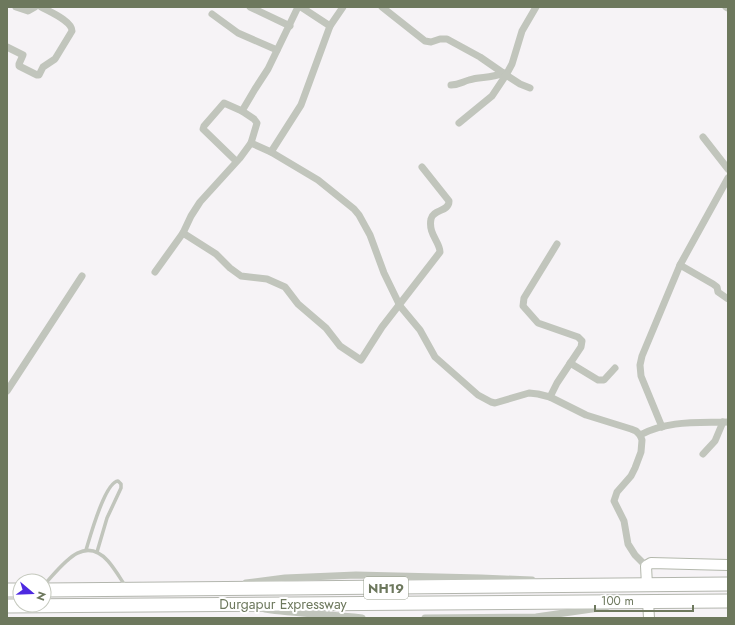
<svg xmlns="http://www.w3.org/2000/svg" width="735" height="625" viewBox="0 0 735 625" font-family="Jost,sans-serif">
<rect width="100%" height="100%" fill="#f6f3f6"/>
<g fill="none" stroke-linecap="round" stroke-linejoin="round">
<defs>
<g id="secondary">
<polyline points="647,585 646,566 651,563 728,565"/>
<polyline points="648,602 649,618"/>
</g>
<g id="highway">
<polyline points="7,590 20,590"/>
<polyline points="44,590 728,584"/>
<polyline points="7,606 728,601"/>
</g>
</defs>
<use href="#secondary" stroke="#b3b8ac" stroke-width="12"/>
<use href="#highway" stroke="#b3b6ae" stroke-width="15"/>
<g stroke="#c1c5bc" stroke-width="3.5">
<path d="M86,550C90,537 105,482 118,481L121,484V488L107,518L97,552"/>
<path d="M44,585C61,567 83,533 108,561C115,569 120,578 126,587"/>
</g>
<g stroke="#c1c5bc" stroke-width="7">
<polyline points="16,7 28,11 35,7"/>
<polyline points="250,7 290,26"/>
<polyline points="301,7 330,26"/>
<polyline points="343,7 330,26 301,105 271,152 318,180 354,209 359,215 370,235 384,273 400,306 420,330 435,357 478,395 491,402 495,403 529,393 538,394 550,397 586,415 631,429 636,431 640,435 642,440 641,452 635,468 631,476 617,492 614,501 624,521 628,544 635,555 646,566"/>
<polyline points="382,7 425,41 431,42 440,39 447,39 480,57 506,75 512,64 522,31 536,7"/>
<polyline points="726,7 728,8"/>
<polyline points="212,14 238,33 277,50"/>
<path d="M7,47L23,55L19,64V66L37,75H39L43,67L55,59L72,31C72,21 50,12 41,7"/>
<path d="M451,85C459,85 462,82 469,80C480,76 490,79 503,73"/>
<polyline points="459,123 492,96 506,75 520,84 530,88"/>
<polyline points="703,137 728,169"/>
<polyline points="251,143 257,123 254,119 242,111 255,89 268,69 298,7"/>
<polyline points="236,161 203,129 204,126 224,103 242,111"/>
<path d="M183,233L216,254L230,268L241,276L267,279L285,287L298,304L326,328L340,346L361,360L382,327L440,252C440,242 428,234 431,219C433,209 449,212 449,201L422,167"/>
<polyline points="680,265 713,284 717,287 718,292 728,299"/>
<polyline points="155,272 183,233 191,216 200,202 240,158 251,143 271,152"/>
<polyline points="570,363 598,380 604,380 615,368"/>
<polyline points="7,391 82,276"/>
<polyline points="550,397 557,383 581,347 582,341 578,337 538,323 523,306 524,298 557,244"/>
<polyline points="662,427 641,376 640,365 642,356 680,265 728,178"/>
<path d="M640,435C668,420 698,423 728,422"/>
<polyline points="703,454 715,441 723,422"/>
<polyline points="246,583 285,578 356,575 481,578 532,580"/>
<path d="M265,609C297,614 330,614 362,618"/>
<polyline points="425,618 536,617 606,607"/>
</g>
<use href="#secondary" stroke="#fff" stroke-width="10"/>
<use href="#highway" stroke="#fff" stroke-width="13"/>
</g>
<g text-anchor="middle" stroke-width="4" stroke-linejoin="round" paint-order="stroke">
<rect fill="#fff" stroke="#99a08e" stroke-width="1" x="364" y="577" width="44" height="22" rx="3"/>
<g font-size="13" font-weight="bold" fill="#6d785d">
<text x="386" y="593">NH19</text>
</g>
<g font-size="14" fill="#6d785d" stroke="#fff">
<text x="283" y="609">Durgapur Expressway</text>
</g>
</g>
<rect width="735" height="625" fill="none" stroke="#6d785d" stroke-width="16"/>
<g transform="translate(32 593) rotate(109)"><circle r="19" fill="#ffffff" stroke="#c5c9be"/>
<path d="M0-3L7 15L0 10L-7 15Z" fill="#4d29e0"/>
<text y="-6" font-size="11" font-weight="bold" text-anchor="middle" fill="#6d785d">N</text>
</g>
<path d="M595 605v6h98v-6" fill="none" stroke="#6d785d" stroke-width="2"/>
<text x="601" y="605" font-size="12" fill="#6d785d" stroke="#ffffff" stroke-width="3" paint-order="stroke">100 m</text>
</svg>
